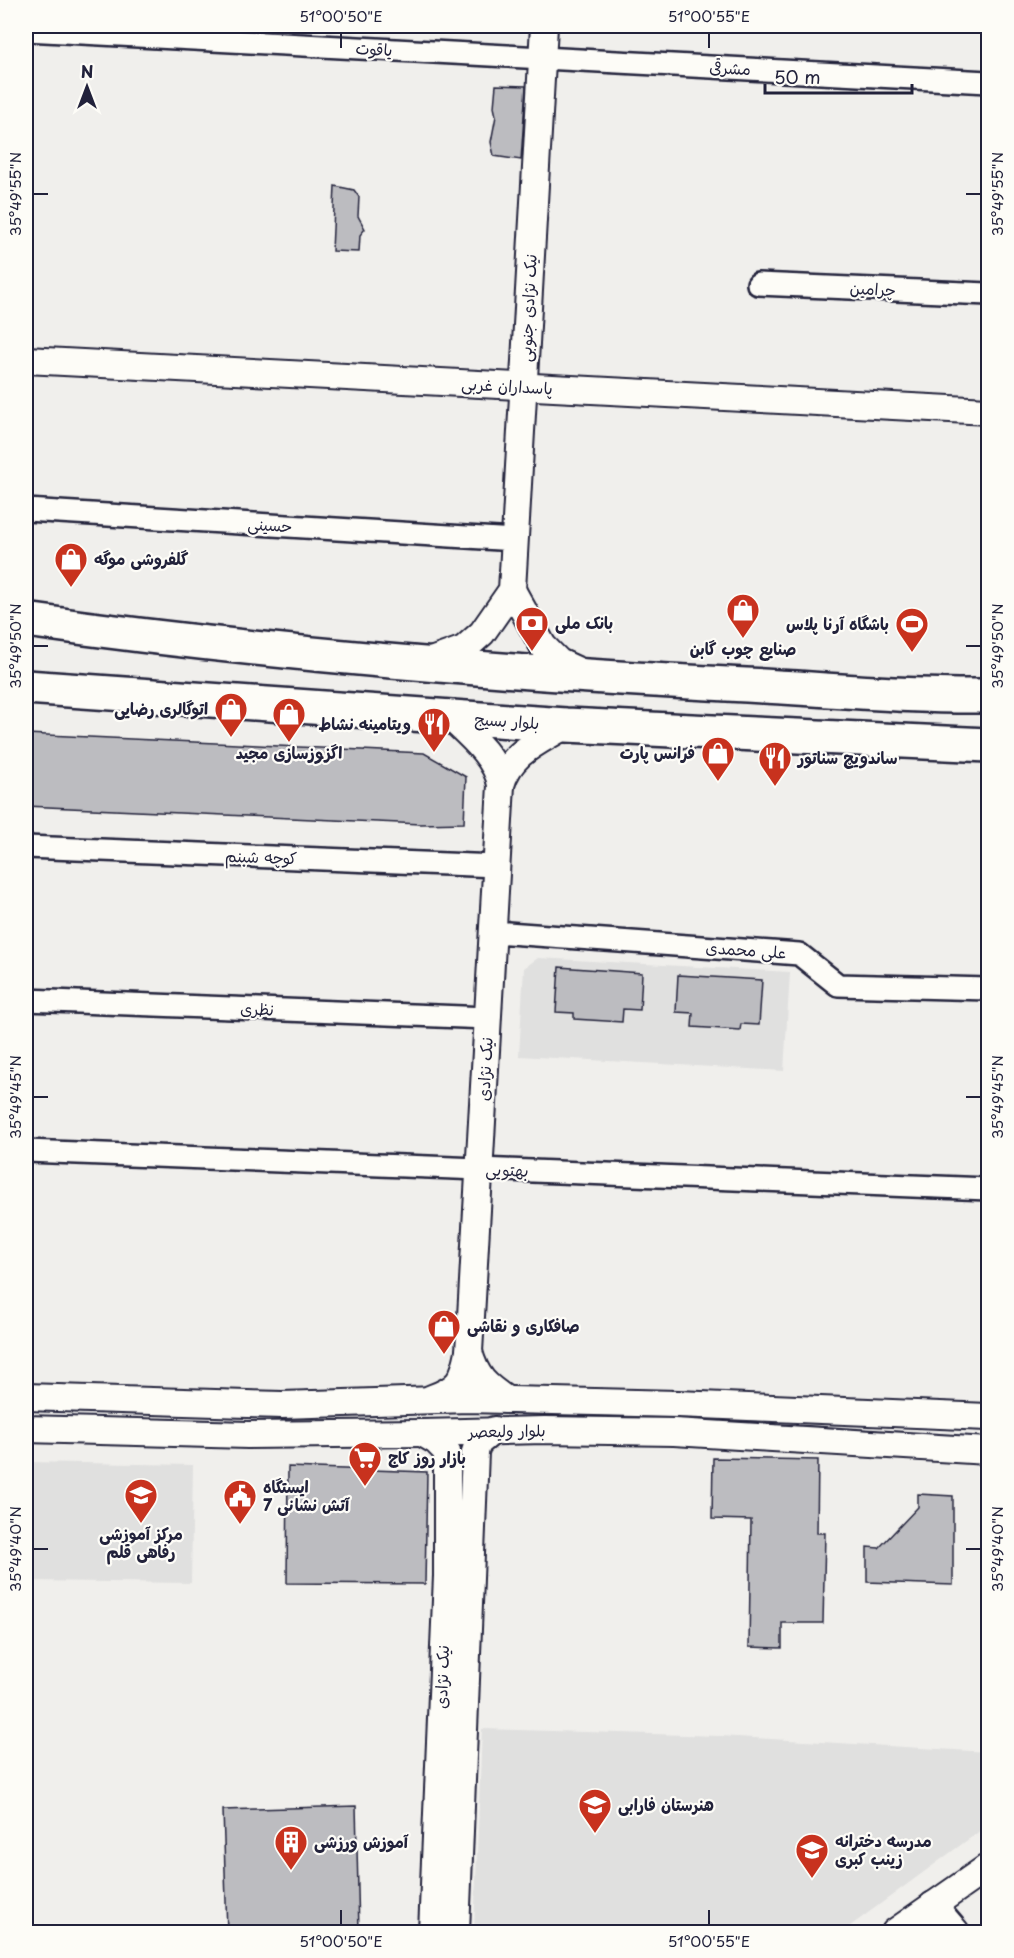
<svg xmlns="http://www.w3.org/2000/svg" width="1014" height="1958" viewBox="0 0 1014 1958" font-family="'Playpen Sans','Playpen Sans Arabic',sans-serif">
<rect width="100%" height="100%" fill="#f0efec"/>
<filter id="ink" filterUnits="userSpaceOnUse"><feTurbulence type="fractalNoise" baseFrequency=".0167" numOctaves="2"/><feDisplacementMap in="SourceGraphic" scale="12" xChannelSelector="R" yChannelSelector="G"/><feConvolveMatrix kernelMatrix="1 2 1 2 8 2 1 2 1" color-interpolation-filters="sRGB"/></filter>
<g filter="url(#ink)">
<g fill="#e0e0df">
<polygon points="538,958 790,972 784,1071 519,1056 524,968"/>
<polygon points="26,1462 193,1465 191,1583 26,1581"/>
<polygon points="482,1729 720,1736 988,1752 988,1825 842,1932 474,1932"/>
</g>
<g fill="#bcbcc0" stroke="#22223b" stroke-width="1.5">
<polygon points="496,85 526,86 521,160 494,156 491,142 496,116 494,107"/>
<polygon points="335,186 354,190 359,197 358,216 365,229 360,235 359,252 332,251"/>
<polygon points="26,734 424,753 466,777 464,823 421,824 26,806"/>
<polygon points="559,967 642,973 640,1010 623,1009 622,1022 574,1019 574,1013 556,1012"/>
<polygon points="678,975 762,980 759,1025 741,1024 740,1030 692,1027 693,1013 676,1012"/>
<polygon points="713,1458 818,1460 817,1533 825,1533 823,1623 782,1623 782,1648 749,1647 751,1520 712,1519"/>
<polygon points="288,1467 427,1472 425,1584 287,1583"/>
<polygon points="918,1494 953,1496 953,1585 867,1582 867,1547 879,1548 918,1507"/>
<polygon points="356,1806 359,1932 227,1932 223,1810"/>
</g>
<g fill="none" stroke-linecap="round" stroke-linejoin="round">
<defs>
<g id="minor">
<polyline points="26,30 988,82"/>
<polyline points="758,284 988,294"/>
<polyline points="26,510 515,540"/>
<polyline points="26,847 497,866"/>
<polyline points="493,932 799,954 838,985 988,989"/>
<polyline points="26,1000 488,1018"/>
<polyline points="26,1151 988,1189"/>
</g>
<g id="tertiary">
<polyline points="26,360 988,411"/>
<polyline points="512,590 543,646 559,662 583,673"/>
<polyline points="428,662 464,649 482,633 512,590 544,26"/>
<path d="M450,717C469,735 497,758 501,785L469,1352"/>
<path d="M501,785C510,752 539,742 566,725"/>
<polyline points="26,1397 282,1405 468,1399 678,1404 988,1417"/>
<path d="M432,1398C459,1388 463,1381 469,1352C476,1378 486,1386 507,1400"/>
<polyline points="26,1429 248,1435 422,1433 545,1430 674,1432 988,1451"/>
<polyline points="422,1433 436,1441 447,1452 447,1576 432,1932"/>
<polyline points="933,1905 956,1932"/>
<polyline points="456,1932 475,1452 478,1443 494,1430"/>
<polyline points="895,1932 988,1867"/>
</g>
<g id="primary">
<path d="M26,620C258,653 492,672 727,684C814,688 901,697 988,696"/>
<polyline points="26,687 566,725 988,745"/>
</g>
</defs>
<use href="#minor" stroke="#22223b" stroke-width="26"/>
<use href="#tertiary" stroke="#22223b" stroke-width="30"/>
<use href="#primary" stroke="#22223b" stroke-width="38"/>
<use href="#minor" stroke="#fdfcf7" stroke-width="21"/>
<use href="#tertiary" stroke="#fdfcf7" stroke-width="26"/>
<use href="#primary" stroke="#fdfcf7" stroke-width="33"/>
</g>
</g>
<path fill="none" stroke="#22223b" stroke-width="2" d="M341,33V48M709,33V48M33,194H48M966,194H981M33,646H48M966,646H981M33,1097H48M966,1097H981M33,1549H48M966,1549H981M341,1910V1925M709,1910V1925"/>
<defs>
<symbol id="shop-pin" viewBox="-11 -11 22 30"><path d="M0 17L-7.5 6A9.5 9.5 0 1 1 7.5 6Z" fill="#c8321e" stroke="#fdfcf7"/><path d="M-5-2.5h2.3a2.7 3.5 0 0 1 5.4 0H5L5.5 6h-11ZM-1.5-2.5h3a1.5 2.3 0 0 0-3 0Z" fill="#fff"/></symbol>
<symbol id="bank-pin" viewBox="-11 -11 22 30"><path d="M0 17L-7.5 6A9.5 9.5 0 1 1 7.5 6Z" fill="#c8321e" stroke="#fdfcf7"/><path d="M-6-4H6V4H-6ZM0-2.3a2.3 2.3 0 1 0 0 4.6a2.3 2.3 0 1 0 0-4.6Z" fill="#fff"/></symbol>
<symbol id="stadium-pin" viewBox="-11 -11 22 30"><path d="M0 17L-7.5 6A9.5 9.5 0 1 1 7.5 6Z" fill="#c8321e" stroke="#fdfcf7"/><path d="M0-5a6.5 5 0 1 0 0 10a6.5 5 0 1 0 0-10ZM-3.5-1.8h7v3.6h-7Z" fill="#fff"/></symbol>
<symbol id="restaurant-pin" viewBox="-11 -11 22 30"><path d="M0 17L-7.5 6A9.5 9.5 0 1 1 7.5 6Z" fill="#c8321e" stroke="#fdfcf7"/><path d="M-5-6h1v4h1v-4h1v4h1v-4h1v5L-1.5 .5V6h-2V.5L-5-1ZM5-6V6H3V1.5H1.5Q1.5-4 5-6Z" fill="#fff"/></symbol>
<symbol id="supermarket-pin" viewBox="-11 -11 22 30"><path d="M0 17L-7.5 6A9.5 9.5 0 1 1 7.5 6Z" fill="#c8321e" stroke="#fdfcf7"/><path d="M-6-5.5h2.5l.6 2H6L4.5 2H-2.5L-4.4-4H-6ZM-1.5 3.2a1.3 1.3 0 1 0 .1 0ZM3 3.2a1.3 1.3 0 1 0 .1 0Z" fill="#fff"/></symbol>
<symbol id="school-pin" viewBox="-11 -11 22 30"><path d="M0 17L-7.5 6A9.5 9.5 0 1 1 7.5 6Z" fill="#c8321e" stroke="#fdfcf7"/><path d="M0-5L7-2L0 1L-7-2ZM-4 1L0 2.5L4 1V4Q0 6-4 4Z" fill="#fff"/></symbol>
<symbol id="civic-pin" viewBox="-11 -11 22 30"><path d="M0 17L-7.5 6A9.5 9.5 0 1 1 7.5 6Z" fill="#c8321e" stroke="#fdfcf7"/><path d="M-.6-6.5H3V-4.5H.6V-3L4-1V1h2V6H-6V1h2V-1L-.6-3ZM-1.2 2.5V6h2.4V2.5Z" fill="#fff"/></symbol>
<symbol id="building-pin" viewBox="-11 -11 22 30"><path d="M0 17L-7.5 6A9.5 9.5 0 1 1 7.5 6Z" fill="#c8321e" stroke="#fdfcf7"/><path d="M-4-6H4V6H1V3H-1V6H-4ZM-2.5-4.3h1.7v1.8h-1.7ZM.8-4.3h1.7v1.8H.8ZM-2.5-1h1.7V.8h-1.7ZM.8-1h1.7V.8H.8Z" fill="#fff"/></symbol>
</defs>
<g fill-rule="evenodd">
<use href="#shop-pin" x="52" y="540" width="38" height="52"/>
<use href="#shop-pin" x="724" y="591" width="38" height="52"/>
<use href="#bank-pin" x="513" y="604" width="38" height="52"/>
<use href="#stadium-pin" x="893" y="605" width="38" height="52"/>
<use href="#shop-pin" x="212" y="690" width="38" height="52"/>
<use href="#shop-pin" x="270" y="695" width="38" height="52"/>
<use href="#restaurant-pin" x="415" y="705" width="38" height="52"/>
<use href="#shop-pin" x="699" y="734" width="38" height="52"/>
<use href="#restaurant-pin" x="756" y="739" width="38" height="52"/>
<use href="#shop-pin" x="425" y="1307" width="38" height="52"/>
<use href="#supermarket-pin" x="346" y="1439" width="38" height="52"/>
<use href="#school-pin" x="122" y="1476" width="38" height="52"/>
<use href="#civic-pin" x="221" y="1477" width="38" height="52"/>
<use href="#school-pin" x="576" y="1786" width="38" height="52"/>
<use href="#building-pin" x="272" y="1823" width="38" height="52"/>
<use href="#school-pin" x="793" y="1831" width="38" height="52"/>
</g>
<g text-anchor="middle" stroke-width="4.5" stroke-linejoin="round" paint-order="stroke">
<g font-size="16" fill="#22223b" stroke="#fdfcf7">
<text transform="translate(374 49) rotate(3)" y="6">یاقوت</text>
<text transform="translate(730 68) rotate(3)" y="6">مشرقی</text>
<text transform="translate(873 289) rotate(3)" y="6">چرامین</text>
<text transform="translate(528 308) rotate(-87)" y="6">نیک نژادی جنوبی</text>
<text transform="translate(507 386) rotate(3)" y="6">پاسداران غربی</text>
<text transform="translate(270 525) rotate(4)" y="6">حسینی</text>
<text transform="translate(507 721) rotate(4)" y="6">بلوار بسیج</text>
<text transform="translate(261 857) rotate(2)" y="6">کوچه شبنم</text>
<text transform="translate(746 950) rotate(4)" y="6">علی محمدی</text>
<text transform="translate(257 1009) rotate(2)" y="6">نظری</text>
<text transform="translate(485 1069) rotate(-87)" y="6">نیک نژادی</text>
<text transform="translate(507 1170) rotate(2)" y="6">بهتویی</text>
<text transform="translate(507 1431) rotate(-1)" y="6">بلوار ولیعصر</text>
<text transform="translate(442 1677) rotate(-88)" y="6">نیک نژادی</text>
</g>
<g font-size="16" font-weight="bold" fill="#22223b" stroke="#fdfcf7" text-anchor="start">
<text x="94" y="565">گلفروشی موگه</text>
<text x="555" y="629">بانک ملی</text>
<text x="889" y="630" text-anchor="end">باشگاه آرنا پلاس</text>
<text x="743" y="655" text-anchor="middle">صنایع چوب گابن</text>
<text x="208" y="715" text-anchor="end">اتوگالری رضایی</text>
<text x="411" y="730" text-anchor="end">ویتامینه نشاط</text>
<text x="289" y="759" text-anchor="middle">اگزوزسازی مجید</text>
<text x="695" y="759" text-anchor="end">فرانس پارت</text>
<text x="798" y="764">ساندویچ سناتور</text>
<text x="467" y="1332">صافکاری و نقاشی</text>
<text x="388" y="1464">بازار روز کاج</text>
<text x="263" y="1493">ایستگاه<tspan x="263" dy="18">آتش نشانی 7</tspan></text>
<text x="141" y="1540" text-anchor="middle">مرکز آموزشی<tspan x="141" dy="18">رفاهی قلم</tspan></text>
<text x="618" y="1811">هنرستان فارابی</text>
<text x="835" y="1847">مدرسه دخترانه<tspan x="835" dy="18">زینب کبری</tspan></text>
<text x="314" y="1848">آموزش ورزشی</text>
</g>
</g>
<rect width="1014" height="1958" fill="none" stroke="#fdfcf7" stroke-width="66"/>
<g transform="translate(87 87)" stroke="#fdfcf7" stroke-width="4.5" paint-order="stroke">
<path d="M0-4.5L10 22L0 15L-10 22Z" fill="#22223b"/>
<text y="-9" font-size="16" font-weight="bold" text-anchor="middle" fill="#22223b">N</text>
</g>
<path d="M765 84v9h147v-9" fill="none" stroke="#22223b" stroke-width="3"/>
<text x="774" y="84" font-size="18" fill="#22223b" stroke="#fdfcf7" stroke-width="4.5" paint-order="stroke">50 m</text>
<rect x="33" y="33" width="948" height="1892" fill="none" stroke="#22223b" stroke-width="2"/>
<g font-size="15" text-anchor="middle" fill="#22223b">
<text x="341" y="22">51°00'50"E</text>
<text x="709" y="22">51°00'55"E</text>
<text transform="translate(16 194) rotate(-90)" y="5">35°49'55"N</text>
<text transform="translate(998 194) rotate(-90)" y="5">35°49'55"N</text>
<text transform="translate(16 646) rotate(-90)" y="5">35°49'50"N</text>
<text transform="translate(998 646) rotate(-90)" y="5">35°49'50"N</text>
<text transform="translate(16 1097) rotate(-90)" y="5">35°49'45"N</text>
<text transform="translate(998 1097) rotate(-90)" y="5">35°49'45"N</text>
<text transform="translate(16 1549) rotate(-90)" y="5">35°49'40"N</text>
<text transform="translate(998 1549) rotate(-90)" y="5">35°49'40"N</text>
<text x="341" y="1947">51°00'50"E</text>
<text x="709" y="1947">51°00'55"E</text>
</g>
</svg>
